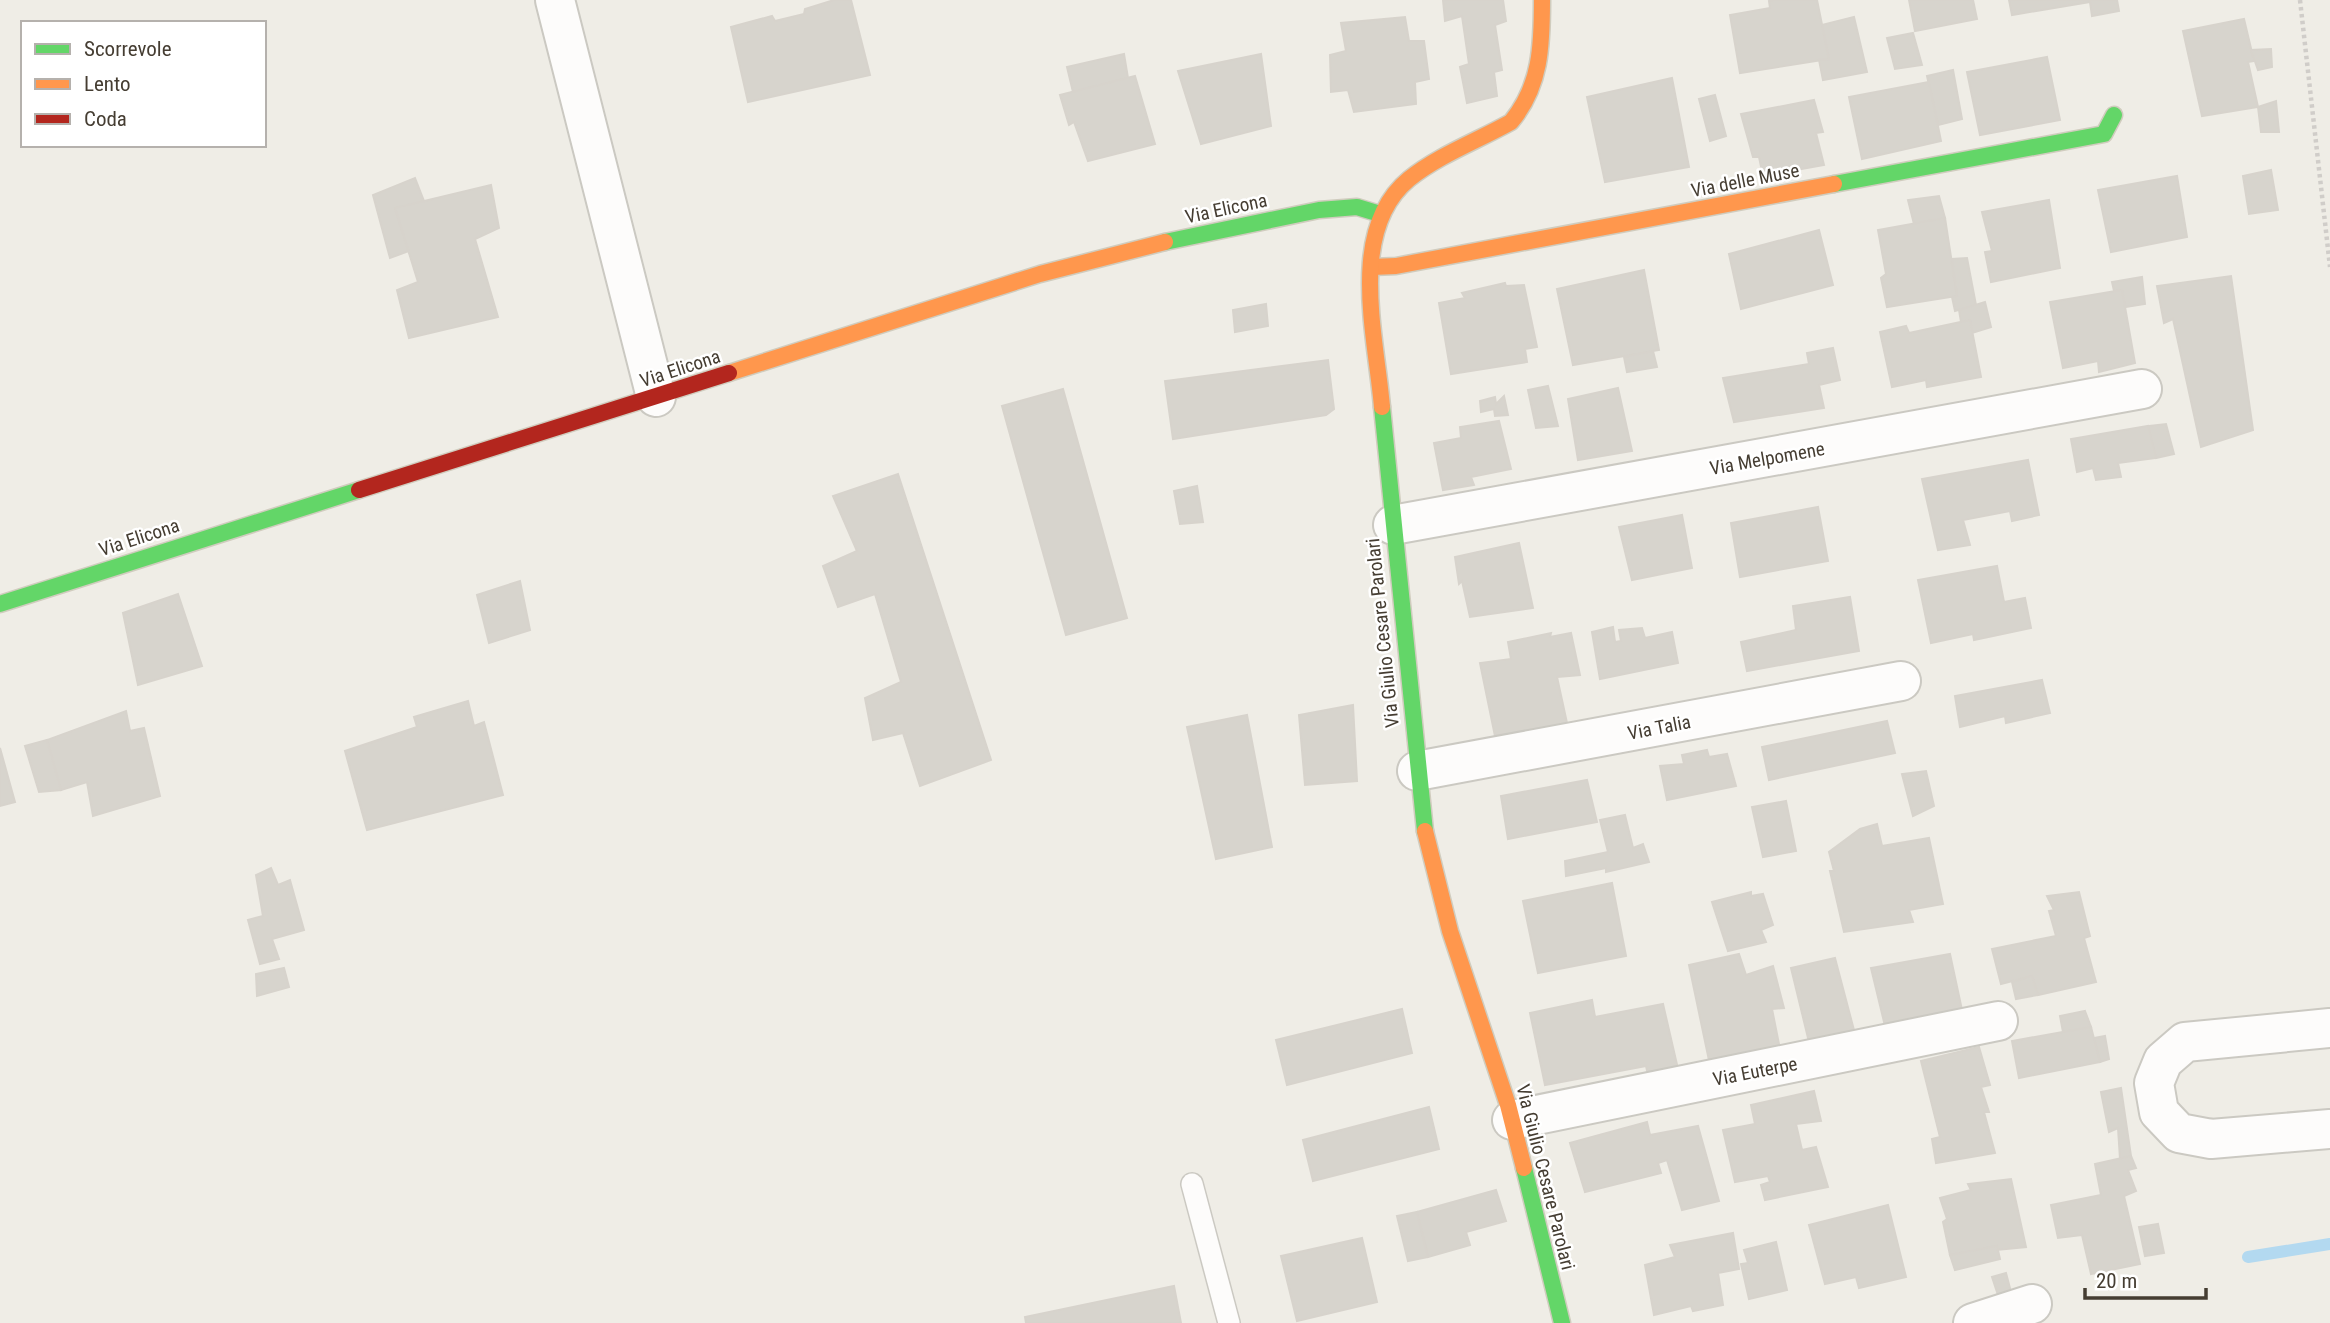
<svg xmlns="http://www.w3.org/2000/svg" width="2330" height="1323" viewBox="0 0 2330 1323" font-family="'Roboto Condensed',sans-serif">
<rect width="100%" height="100%" fill="#efede6"/>
<g fill="none" stroke-linecap="round" stroke-linejoin="round">
<polyline stroke="#b3d9f0" stroke-width="12" points="2248,1257 2330,1244"/>
</g>
<g fill="#d7d4cd" stroke="#d7d3cc" stroke-width="2">
<polygon points="834,0 851,0 870,75 748,102 731,27 772,16 775,21 804,14 805,9"/>
<polygon points="1443,0 1503,0 1506,21 1495,25 1502,70 1494,72 1497,96 1467,103 1460,67 1469,64 1462,16 1445,21"/>
<polygon points="1817,0 1829,59 1740,73 1730,15 1770,8 1769,1 1774,0"/>
<polygon points="1909,0 1973,0 1977,19 1915,31"/>
<polygon points="2009,0 2117,0 2119,11 2092,16 2090,2 2012,15"/>
<polygon points="1405,17 1409,41 1424,41 1429,79 1415,82 1416,104 1354,112 1348,90 1331,92 1330,55 1346,51 1341,23"/>
<polygon points="1854,17 1867,72 1823,80 1819,60 1829,59 1822,25"/>
<polygon points="2244,19 2254,61 2248,62 2258,107 2202,116 2183,31"/>
<polygon points="1913,33 1922,65 1895,69 1887,38"/>
<polygon points="2271,49 2272,67 2258,70 2251,50"/>
<polygon points="1124,54 1128,78 1073,92 1067,67"/>
<polygon points="1261,54 1271,126 1201,144 1178,71"/>
<polygon points="2047,57 2060,120 1980,135 1967,72"/>
<polygon points="1953,70 1962,119 1938,125 1927,76"/>
<polygon points="1135,76 1155,144 1088,161 1074,122 1069,125 1060,95"/>
<polygon points="1672,78 1689,167 1605,182 1587,97"/>
<polygon points="1929,82 1941,141 1862,159 1849,97"/>
<polygon points="1715,95 1726,136 1710,141 1699,99"/>
<polygon points="1814,100 1823,132 1816,133 1824,165 1763,176 1759,157 1753,157 1741,114"/>
<polygon points="2276,101 2279,132 2261,132 2258,107"/>
<polygon points="2271,170 2278,210 2249,214 2243,176"/>
<polygon points="2177,176 2187,237 2111,252 2098,190"/>
<polygon points="415,178 424,201 395,208 409,251 390,258 373,195"/>
<polygon points="491,185 499,228 475,239 498,317 409,338 397,290 418,282 395,208"/>
<polygon points="1939,196 1945,218 1914,224 1908,200"/>
<polygon points="2049,200 2060,268 1991,282 1985,252 1992,251 1982,212"/>
<polygon points="1945,218 1957,296 1887,307 1881,278 1886,274 1878,230"/>
<polygon points="1819,230 1833,285 1741,309 1729,254"/>
<polygon points="1967,258 1976,305 1955,311 1952,297 1957,296 1952,259"/>
<polygon points="1644,270 1659,350 1573,365 1557,289"/>
<polygon points="2231,276 2253,430 2201,447 2173,319 2164,323 2157,286"/>
<polygon points="2142,277 2145,304 2125,307 2122,290 2114,291 2112,282"/>
<polygon points="1505,283 1506,286 1524,285 1537,347 1525,349 1527,362 1451,374 1439,303 1465,298 1462,293"/>
<polygon points="2122,290 2135,363 2099,372 2098,361 2063,368 2050,302"/>
<polygon points="1985,302 1991,327 1972,333 1970,320 1961,322 1959,310"/>
<polygon points="1266,304 1268,326 1235,332 1233,310"/>
<polygon points="1970,320 1981,377 1927,387 1926,380 1892,387 1880,332 1906,326 1909,333"/>
<polygon points="1833,348 1840,380 1819,385 1824,408 1734,422 1723,378 1809,364 1807,353"/>
<polygon points="1653,351 1657,367 1627,372 1624,357"/>
<polygon points="1328,360 1334,409 1326,415 1173,439 1165,381"/>
<polygon points="1548,386 1558,426 1536,428 1528,390"/>
<polygon points="1618,388 1632,451 1578,460 1568,399"/>
<polygon points="1063,389 1127,618 1066,635 1002,406"/>
<polygon points="1504,396 1508,415 1495,416 1494,409 1481,412 1480,401 1495,397 1496,404"/>
<polygon points="1499,421 1511,469 1471,477 1474,485 1443,490 1434,443 1461,438 1460,427"/>
<polygon points="2166,424 2174,454 2156,458 2148,426"/>
<polygon points="2148,426 2156,458 2118,463 2121,477 2096,480 2093,468 2077,472 2071,439"/>
<polygon points="2028,460 2039,515 2012,521 2010,511 1963,520 1970,545 1938,550 1922,479"/>
<polygon points="898,474 991,760 920,786 903,733 873,740 865,698 901,682 875,594 838,607 823,566 857,551 833,496"/>
<polygon points="1197,486 1203,522 1180,524 1174,491"/>
<polygon points="1818,507 1828,561 1740,577 1731,523"/>
<polygon points="1682,515 1692,568 1632,580 1619,527"/>
<polygon points="1519,543 1533,608 1470,617 1462,581 1459,584 1455,557"/>
<polygon points="1997,566 2004,602 2025,598 2031,628 1974,640 1973,634 1931,643 1918,580"/>
<polygon points="520,581 530,630 489,643 477,595"/>
<polygon points="178,594 202,666 138,685 123,613"/>
<polygon points="1850,597 1859,651 1747,671 1741,642 1796,630 1793,606"/>
<polygon points="1613,627 1615,642 1621,641 1619,630 1642,628 1645,638 1672,632 1678,663 1600,679 1592,632"/>
<polygon points="1551,633 1550,637 1571,633 1580,675 1557,677 1567,723 1495,736 1480,663 1511,659 1508,642"/>
<polygon points="2042,680 2050,713 2006,723 2005,716 1960,727 1955,696"/>
<polygon points="468,701 474,726 484,722 503,795 367,830 345,751 417,727 414,717"/>
<polygon points="1353,705 1357,781 1305,785 1299,715"/>
<polygon points="126,711 130,731 144,728 160,796 93,816 87,782 61,790 47,740"/>
<polygon points="1247,715 1272,847 1216,859 1187,727"/>
<polygon points="1887,721 1895,753 1769,780 1762,747"/>
<polygon points="47,740 61,790 39,792 25,746"/>
<polygon points="0,748 15,802 0,806"/>
<polygon points="1707,750 1709,757 1727,754 1736,786 1667,800 1660,766 1684,764 1682,755"/>
<polygon points="1926,771 1934,806 1913,816 1902,774"/>
<polygon points="1587,780 1597,822 1508,839 1501,796"/>
<polygon points="1786,801 1796,851 1763,857 1752,807"/>
<polygon points="1625,815 1633,848 1643,844 1649,862 1606,872 1606,868 1566,876 1565,861 1608,852 1600,820"/>
<polygon points="1877,824 1882,846 1929,838 1943,904 1909,910 1913,922 1844,932 1830,871 1834,871 1829,852 1860,829"/>
<polygon points="271,868 278,885 290,880 304,930 272,939 279,959 260,964 248,920 263,916 256,875"/>
<polygon points="1612,883 1626,956 1538,973 1523,901"/>
<polygon points="1751,892 1751,896 1763,894 1773,925 1761,930 1766,942 1728,951 1712,902"/>
<polygon points="2079,892 2090,936 2084,938 2096,982 2038,995 2032,976 2001,984 1992,949 2056,936 2049,911 2054,910 2047,896"/>
<polygon points="1739,954 1746,975 1773,966 1784,1008 1772,1009 1780,1049 1711,1070 1689,965"/>
<polygon points="1950,954 1962,1010 1885,1026 1871,968"/>
<polygon points="1835,958 1855,1034 1809,1042 1791,968"/>
<polygon points="284,968 289,987 257,996 256,974"/>
<polygon points="2032,976 2038,995 2016,999 2012,982"/>
<polygon points="1592,1000 1595,1017 1663,1004 1678,1069 1648,1075 1646,1066 1545,1085 1530,1013"/>
<polygon points="1402,1009 1412,1053 1287,1085 1276,1040"/>
<polygon points="2085,1011 2091,1027 2063,1032 2060,1016"/>
<polygon points="2091,1027 2100,1062 2019,1078 2012,1041"/>
<polygon points="2105,1036 2109,1059 2100,1062 2094,1038"/>
<polygon points="1979,1047 1990,1085 1981,1087 1989,1112 1984,1112 1995,1153 1936,1163 1932,1139 1940,1137 1921,1061"/>
<polygon points="2121,1088 2131,1156 2120,1159 2118,1128 2109,1132 2101,1092"/>
<polygon points="1814,1091 1821,1121 1796,1124 1802,1150 1816,1147 1828,1187 1765,1200 1761,1185 1770,1182 1768,1176 1735,1182 1723,1130 1755,1124 1751,1105"/>
<polygon points="1429,1107 1439,1149 1313,1181 1303,1140"/>
<polygon points="1647,1122 1650,1135 1698,1126 1719,1201 1682,1210 1667,1160 1658,1163 1661,1173 1585,1192 1570,1143"/>
<polygon points="2131,1156 2136,1168 2128,1170 2136,1191 2124,1196 2140,1264 2091,1274 2082,1235 2058,1238 2051,1205 2101,1195 2095,1164"/>
<polygon points="2011,1179 2026,1247 1997,1250 1997,1246 1950,1255 1943,1222 1947,1219 1940,1198 1971,1190 1968,1184"/>
<polygon points="1496,1190 1506,1221 1466,1232 1470,1245 1428,1257 1417,1212"/>
<polygon points="1888,1205 1906,1277 1859,1288 1856,1277 1825,1284 1809,1225"/>
<polygon points="1417,1212 1428,1257 1408,1261 1397,1216"/>
<polygon points="2158,1224 2164,1253 2145,1256 2139,1227"/>
<polygon points="1733,1233 1739,1269 1718,1273 1723,1305 1693,1311 1691,1306 1654,1315 1645,1265 1675,1257 1670,1245"/>
<polygon points="1362,1238 1377,1302 1297,1321 1281,1256"/>
<polygon points="1776,1242 1787,1290 1749,1299 1741,1264 1748,1263 1744,1250"/>
<polygon points="1997,1246 2000,1259 1955,1270 1950,1255"/>
<polygon points="2006,1273 2011,1292 1998,1295 1992,1277"/>
<polygon points="1174,1286 1181,1323 1026,1323 1025,1317"/>
</g>
<g fill="none" stroke-linecap="round" stroke-linejoin="round">
<defs>
<polyline id="lane" points="1192,1184 1229,1323"/>
<g id="street">
<polyline points="555,0 656,397"/>
<polyline points="1393,525 2142,389"/>
<polyline points="1417,771 1901,681"/>
<polyline points="2330,1028 2185,1042 2163,1061 2154,1083 2159,1112 2179,1133 2211,1139 2330,1129"/>
<polyline points="1512,1120 1998,1021"/>
<polyline points="1973,1323 2032,1304"/>
</g>
<g id="fast">
<polyline points="1834,184 2104,134 2114,115"/>
<polyline points="1165,242 1319,210 1357,207 1380,214"/>
<polyline points="1382,407 1425,831"/>
<polyline points="0,604 359,490"/>
<polyline points="1524,1168 1562,1323"/>
</g>
<g id="slow">
<polyline points="1372,267 1396,266 1834,184"/>
<polyline points="729,373 1040,274 1165,242"/>
<path d="M1382,407C1376,336 1347,230 1409,179C1439,155 1477,141 1511,122C1541,86 1542,45 1542,0"/>
<polyline points="1425,831 1450,931 1508,1105 1524,1168"/>
</g>
<polyline id="jam" points="359,490 729,373"/>
</defs>
<use href="#lane" stroke="#cbc9c2" stroke-width="24"/>
<use href="#street" stroke="#cbc9c2" stroke-width="42"/>
<use href="#fast" stroke="#d0ccbe" stroke-width="19"/>
<use href="#slow" stroke="#d0ccbe" stroke-width="19"/>
<use href="#jam" stroke="#d0ccbe" stroke-width="19"/>
<polyline stroke="#d0cdc9" stroke-width="4.5" stroke-dasharray="3.5 3.5" stroke-linecap="butt" points="2300,0 2330,267"/>
<use href="#lane" stroke="#fdfcfb" stroke-width="21"/>
<use href="#street" stroke="#fdfcfb" stroke-width="38"/>
<use href="#fast" stroke="#63d668" stroke-width="16"/>
<use href="#slow" stroke="#ff974d" stroke-width="16"/>
<use href="#jam" stroke="#b3261e" stroke-width="16"/>
</g>
<g text-anchor="middle" stroke-width="5" stroke-linejoin="round" paint-order="stroke">
<g font-size="19" fill="#453d32" stroke="#fff">
<text transform="translate(1745 180) rotate(-11)" y="7">Via delle Muse</text>
<text transform="translate(1226 208) rotate(-12)" y="7">Via Elicona</text>
<text transform="translate(680 368) rotate(-18)" y="7">Via Elicona</text>
<text transform="translate(1767 458) rotate(-10)" y="7">Via Melpomene</text>
<text transform="translate(139 537) rotate(-18)" y="7">Via Elicona</text>
<text transform="translate(1382 633) rotate(-96)" y="7">Via Giulio Cesare Parolari</text>
<text transform="translate(1659 727) rotate(-11)" y="7">Via Talia</text>
<text transform="translate(1755 1071) rotate(-11)" y="7">Via Euterpe</text>
<text transform="translate(1546 1177) rotate(76)" y="7">Via Giulio Cesare Parolari</text>
</g>
</g>
<rect x="21" y="21" width="245" height="126" fill="#ffffff" stroke="#b5b1ad" stroke-width="2"/>
<rect x="35" y="44" width="35" height="10" fill="#63d668" stroke="#b5b1ad" stroke-width="2"/>
<text x="84" y="56" font-size="21" fill="#453d32">Scorrevole</text>
<rect x="35" y="79" width="35" height="10" fill="#ff974d" stroke="#b5b1ad" stroke-width="2"/>
<text x="84" y="91" font-size="21" fill="#453d32">Lento</text>
<rect x="35" y="114" width="35" height="10" fill="#b3261e" stroke="#b5b1ad" stroke-width="2"/>
<text x="84" y="126" font-size="21" fill="#453d32">Coda</text>
<path d="M2085 1288v10h121v-10" fill="none" stroke="#453d32" stroke-width="3.5"/>
<text x="2096" y="1288" font-size="21" fill="#453d32" stroke="#ffffff" stroke-width="5" paint-order="stroke">20 m</text>
</svg>
